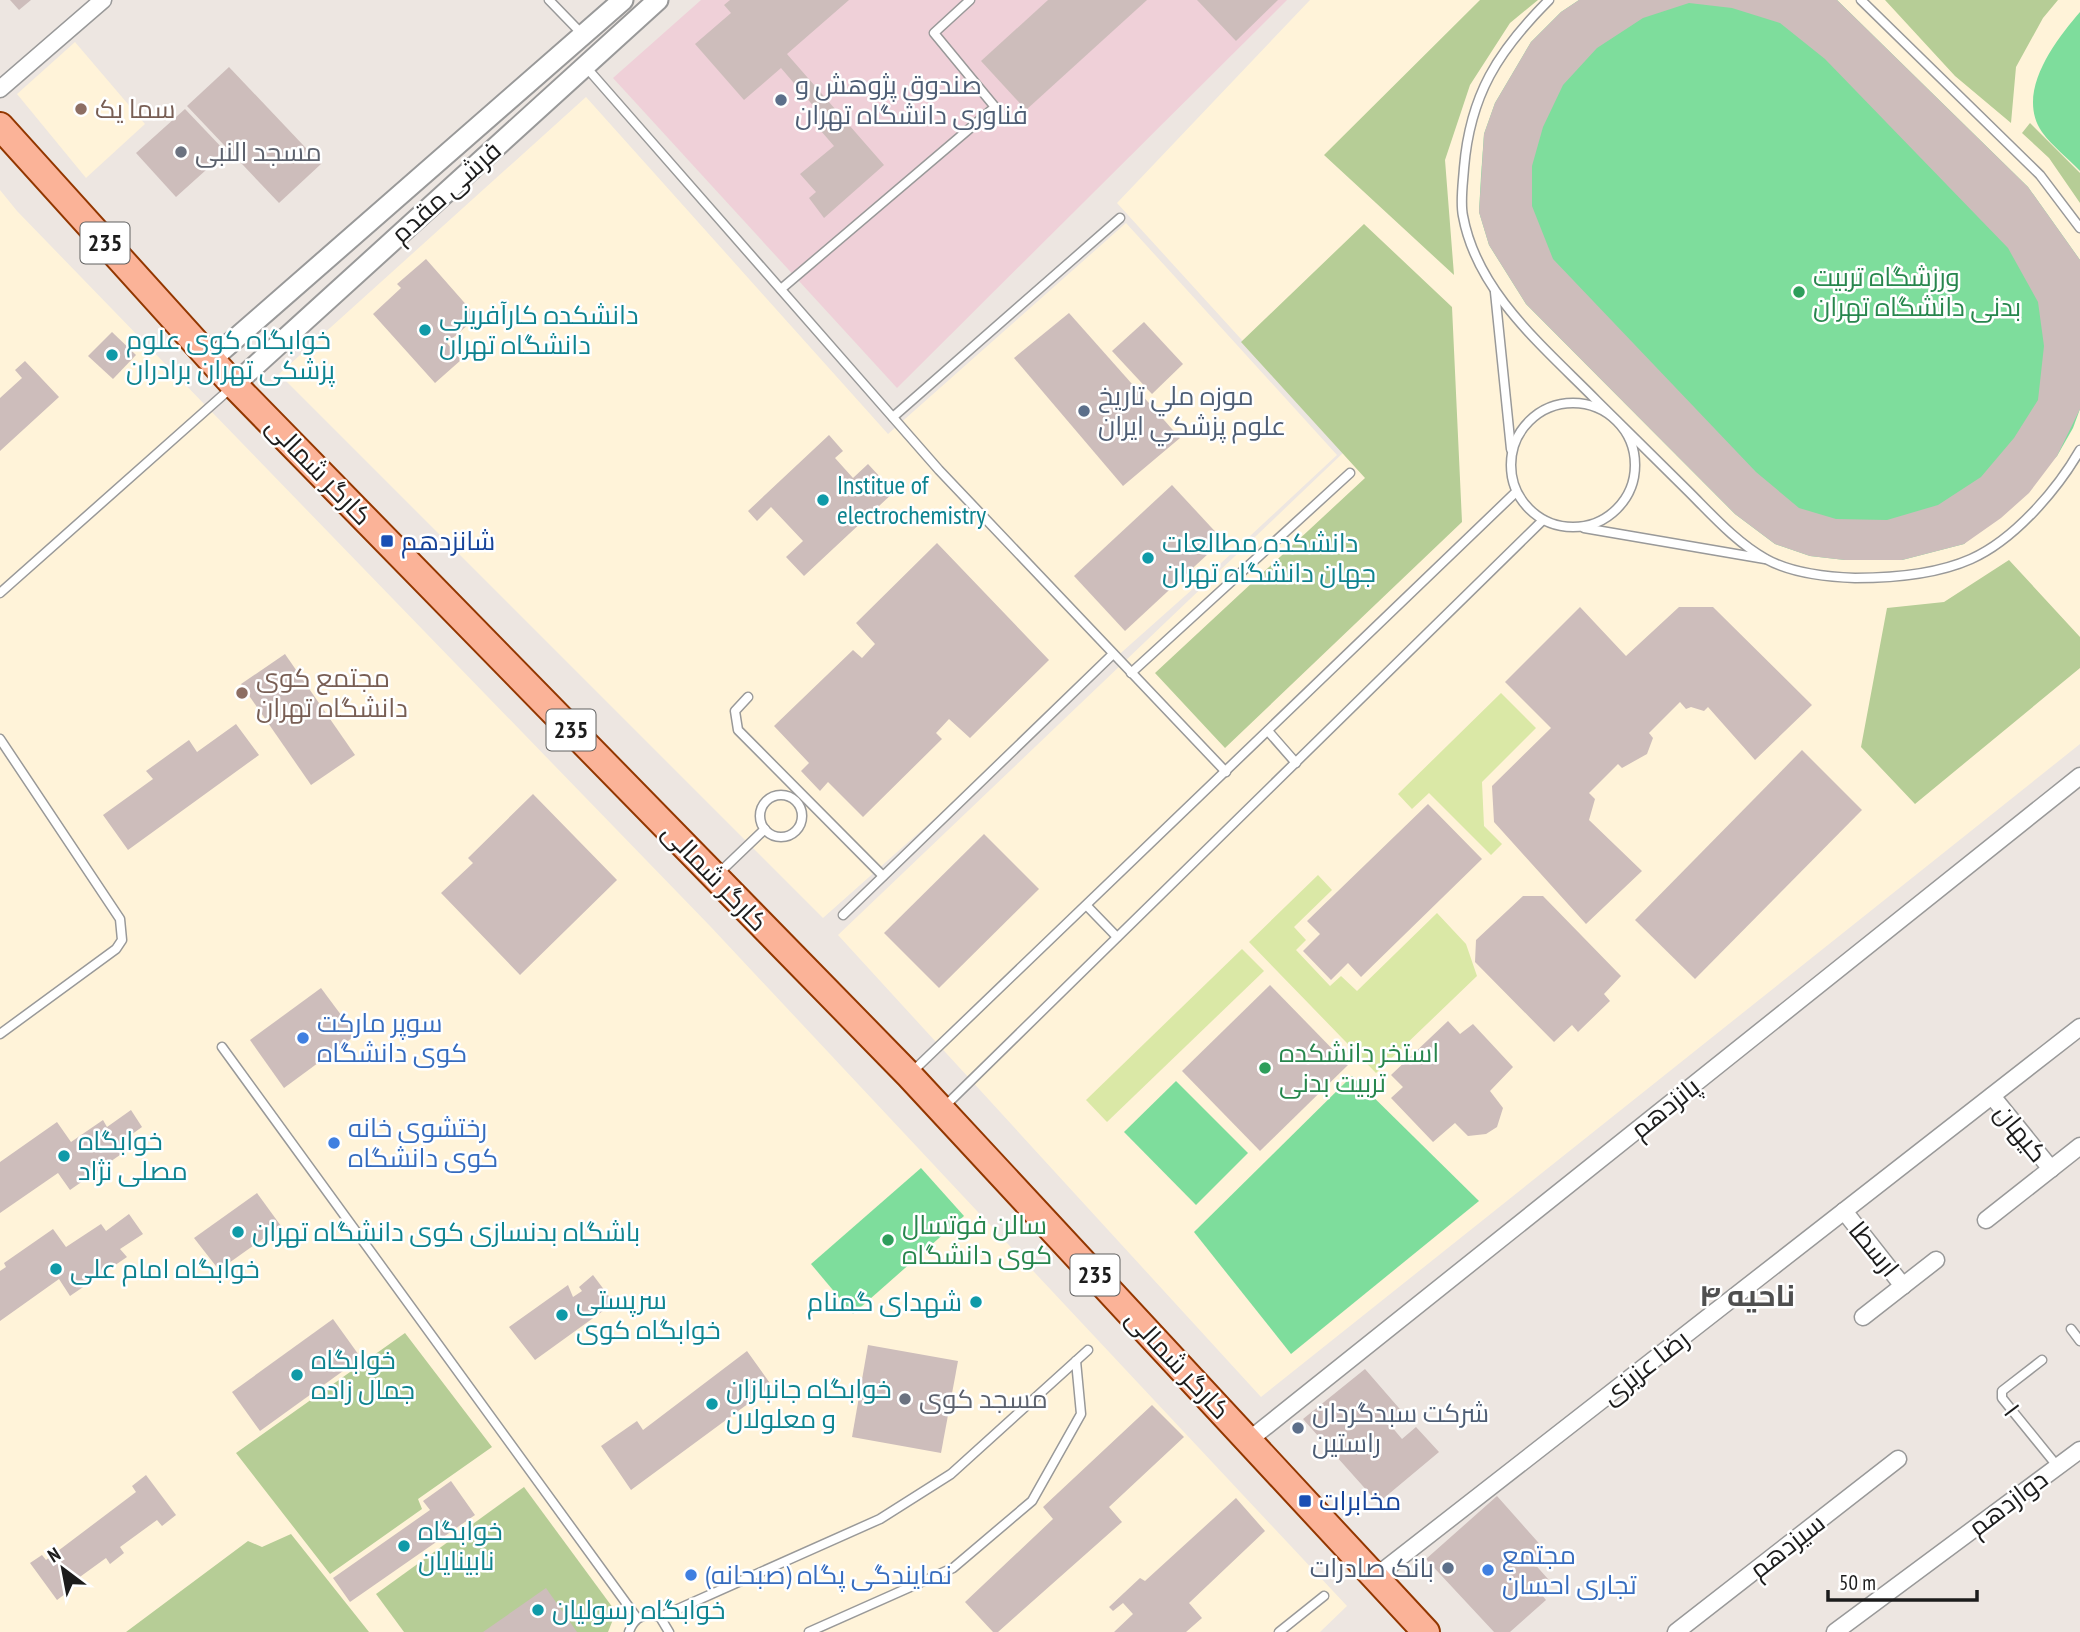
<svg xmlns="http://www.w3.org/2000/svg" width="2080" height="1632" viewBox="0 0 2080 1632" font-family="'PT Sans Narrow',Cairo,sans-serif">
<rect width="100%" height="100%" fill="#ede6e1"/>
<polygon fill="#efd0d8" points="701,0 1287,0 897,388 613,78"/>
<g fill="#fff3d9">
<polygon points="1310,0 2080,0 2080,744 1261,1397 838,935 1344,452 1117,203"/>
<polygon points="75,42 145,124 86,178 17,94"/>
<polygon points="586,97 888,434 1126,223 1337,455 1204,579 823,918 279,374"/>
<polygon points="0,190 17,211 710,926 1347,1606 1320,1632 0,1632"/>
</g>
<g fill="#dae8a6">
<polygon points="1501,693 1536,728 1482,782 1484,826 1502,844 1491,855 1429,793 1412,809 1398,794"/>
<polygon points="1318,875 1332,890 1294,927 1306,940 1296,950 1330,986 1341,976 1357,991 1437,913 1466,944 1477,976 1376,1073 1249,942"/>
<polygon points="1242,949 1264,971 1107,1122 1086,1100"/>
</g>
<g fill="#b6cd96">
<polygon points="1480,0 1538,0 1510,23 1470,85 1445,160 1454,275 1324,155"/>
<polygon points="1885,0 2058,0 2043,18 2016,67 2011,123 1955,76"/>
<polygon points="2030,123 2080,173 2080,203 2049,158 2022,133"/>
<polygon points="1364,224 1452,307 1462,522 1225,748 1155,673 1365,478 1241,342"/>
<polygon points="2009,560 2080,637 2080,668 1915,804 1861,747 1887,608 1944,602"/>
<polygon points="405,1333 492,1447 418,1499 422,1509 330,1574 236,1453"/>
<polygon points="524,1487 616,1612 608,1632 404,1632 376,1594"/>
<polygon points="291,1534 369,1632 126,1632 248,1541 262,1547"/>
</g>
<g fill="#7edd9c">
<polygon points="1579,0 1837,0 2028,187 2080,260 2080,409 2073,428 2057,456 1964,544 1902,560 1845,560 1810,556 1775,544 1735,514 1526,304 1489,245 1479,212 1481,176 1484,134 1495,103 1531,42 1561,12"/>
<path d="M2080,12V171C2068,158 2052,146 2042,132C2015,93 2055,41 2080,12Z"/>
<polygon points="1352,1076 1479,1201 1291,1354 1194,1232"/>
<polygon points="1176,1081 1248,1153 1196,1205 1124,1132"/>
<polygon points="921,1168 964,1216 853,1314 811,1264"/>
</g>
<g fill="#cdbdbb" fill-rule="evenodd">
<polygon points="10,0 31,0 19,10"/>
<polygon points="730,0 849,0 787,54 884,165 824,218 809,198 816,192 800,174 834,146 808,116 816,109 781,68 744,100 695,44 731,13 724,5"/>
<polygon points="1048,0 1147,0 1026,110 981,61"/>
<polygon points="1197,0 1278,0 1236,41"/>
<path d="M1579,0H1837L2028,187L2080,260V409L2057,456L2029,493L2001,518L1964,544L1902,560H1845L1810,556L1775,544L1735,514L1526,304L1489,245L1479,212L1484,134L1495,103L1531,42L1561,12ZM1689,3L1732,8L1780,23L1825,59L2008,248L2038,302L2044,346L2038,400L2014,438L1981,477L1938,505L1887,520L1836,519L1799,508L1756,472L1553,259L1532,206V166L1543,127L1563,85L1597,48L1643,18Z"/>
<polygon points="229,67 321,164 279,203 187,106"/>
<polygon points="185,109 226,152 176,197 136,153"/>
<polygon points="426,259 477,317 447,343 461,360 435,383 373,314 401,288 397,284"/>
<polygon points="1069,313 1180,438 1123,486 1014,358"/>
<polygon points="1144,322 1183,364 1152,394 1112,351"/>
<polygon points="112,332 136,355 113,379 88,356"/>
<polygon points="25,361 59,397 0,451 0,398 22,378 15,370"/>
<polygon points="829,435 843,451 835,458 853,478 868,464 894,492 804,576 786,557 803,541 771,507 757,521 748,511"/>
<polygon points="1172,485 1223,540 1125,631 1074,576"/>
<polygon points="937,543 1049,660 970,738 949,719 936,733 942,739 863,817 828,782 820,791 801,771 809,763 774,726 853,650 862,658 875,644 856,623"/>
<polygon points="1580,607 1626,656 1679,607 1713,607 1812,705 1755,760 1708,707 1704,711 1691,707 1686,709 1680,702 1649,733 1653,738 1647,754 1622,768 1618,764 1589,793 1595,799 1589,820 1642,871 1586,924 1494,822 1492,786 1551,728 1505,682"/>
<polygon points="285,654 355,755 311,785 241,684"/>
<polygon points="236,724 259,755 128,850 103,815 153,779 146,771 189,740 197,752"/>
<polygon points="1802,750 1862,810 1695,979 1635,920"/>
<polygon points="533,794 617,880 520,975 441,893 473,863 468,858"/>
<polygon points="1428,804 1482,859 1361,977 1348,963 1331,980 1303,951 1320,934 1307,921"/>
<polygon points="984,834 1039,889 939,988 884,933"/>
<polygon points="1523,896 1543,896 1621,976 1604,994 1610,1001 1578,1032 1572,1025 1554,1042 1475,962 1476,940"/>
<polygon points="1270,985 1348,1065 1260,1151 1182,1071"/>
<polygon points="321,988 356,1035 284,1088 250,1040"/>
<polygon points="1448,1021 1460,1034 1473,1024 1513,1067 1490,1091 1503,1108 1497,1127 1486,1134 1468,1136 1455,1123 1433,1142 1391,1098 1403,1087 1391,1075"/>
<polygon points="131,1110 142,1127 121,1142 127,1150 70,1190 58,1173 0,1213 0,1162 57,1122 71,1142 103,1120 107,1127"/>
<polygon points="257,1193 281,1226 219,1270 194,1238"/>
<polygon points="129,1214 143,1234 120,1249 127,1257 70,1296 59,1279 0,1321 0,1271 6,1267 4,1263 53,1229 66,1247 101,1224 106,1231"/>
<polygon points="593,1275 614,1303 535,1360 509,1327 568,1285 573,1297 582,1291 579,1287"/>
<polygon points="333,1319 361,1358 260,1431 232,1392"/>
<polygon points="868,1345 958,1361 941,1453 852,1437"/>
<polygon points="747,1351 772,1386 631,1490 601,1446 637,1421 643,1430"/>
<polygon points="1365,1369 1405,1415 1391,1426 1402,1439 1416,1427 1439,1452 1378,1503 1303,1419"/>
<polygon points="1152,1405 1184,1437 1109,1507 1122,1522 998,1632 993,1632 965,1602 1053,1519 1043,1507"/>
<polygon points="146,1475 176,1515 162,1526 157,1520 120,1547 124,1553 110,1564 106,1558 66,1587 69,1591 57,1600 30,1563 42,1555 46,1560 136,1492 132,1486"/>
<polygon points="451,1481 475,1515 350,1602 333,1578 430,1510 423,1501"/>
<polygon points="1497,1496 1545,1550 1532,1561 1548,1579 1537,1589 1546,1600 1510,1632 1494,1632 1426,1559"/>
<polygon points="1236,1498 1265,1531 1189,1603 1202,1618 1186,1632 1114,1632 1133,1614 1123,1603 1113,1611 1109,1607 1140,1578 1145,1581"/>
<polygon points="546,1588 577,1632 483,1632"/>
</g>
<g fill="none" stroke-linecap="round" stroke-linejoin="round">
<defs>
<g id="service">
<polyline points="549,0 583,35"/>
<path d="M1549,0C1498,51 1470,95 1464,168C1463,183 1460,202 1463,216C1477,293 1545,348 1597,401C1627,431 1658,461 1689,492C1712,515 1737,543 1766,559C1791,573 1827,577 1855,578C1893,578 1935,575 1971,559C2014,540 2057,490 2080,450"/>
<polyline points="1861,0 2040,175 2080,228"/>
<polyline points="586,67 939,470 1226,772"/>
<polyline points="781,289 995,107 934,33 970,0"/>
<polyline points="1495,292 1511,449"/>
<circle cx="1573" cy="465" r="62"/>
<polyline points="893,417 1120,218"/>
<polyline points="1584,528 1765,559"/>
<polyline points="0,593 231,388"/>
<polyline points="1131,673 1350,473"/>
<polyline points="748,697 735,711 738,730 883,876"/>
<polyline points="1268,731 1296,763"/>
<polyline points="0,739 120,919 122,940 116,949 0,1034"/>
<circle cx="781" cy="816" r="21"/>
<polyline points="719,873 765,829"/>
<polyline points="1087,906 1117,937"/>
<polyline points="843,915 1113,654"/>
<polyline points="222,1047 637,1618"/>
<polyline points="912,1072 1516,492"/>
<polyline points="943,1108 1542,521"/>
<polyline points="2071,1329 2080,1341"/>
<polyline points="2042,1360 2002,1391 2002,1398 2058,1467"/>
<polyline points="660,1617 880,1519 951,1474 1088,1350"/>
<path d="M629,1632C634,1617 645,1612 660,1617L669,1632"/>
<polyline points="809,1632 953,1568 1032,1501 1081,1414 1076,1361"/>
<polyline points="1279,1632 1324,1596"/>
</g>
<g id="minor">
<polyline points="0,89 103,0"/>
<polyline points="1992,1096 2051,1169"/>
<polyline points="1844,1211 1903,1286"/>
<polyline points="1986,1220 2080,1146"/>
<polyline points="1863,1317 1936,1260"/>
<polyline points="1249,1440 2080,776"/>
<polyline points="1375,1577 2080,1027"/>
<polyline points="1676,1632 1898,1459"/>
<polyline points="1835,1632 2080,1450"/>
</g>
<g id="tertiary">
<polyline points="211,360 623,0"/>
<polyline points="234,385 658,0"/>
</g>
<polyline id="primary" points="0,126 234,385 909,1075 1426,1632"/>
</defs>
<use href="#service" stroke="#999" stroke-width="11"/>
<use href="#minor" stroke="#999" stroke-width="19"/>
<use href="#tertiary" stroke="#999" stroke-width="23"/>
<use href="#primary" stroke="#933700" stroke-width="30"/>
<use href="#service" stroke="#fff" stroke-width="8"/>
<use href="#minor" stroke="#fff" stroke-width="16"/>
<use href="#tertiary" stroke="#fff" stroke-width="19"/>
<use href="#primary" stroke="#fbb398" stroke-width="26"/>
</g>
<g fill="#5c6f8a" stroke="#fff" stroke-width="2.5">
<circle cx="781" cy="100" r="7"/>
<circle cx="1084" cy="411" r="7"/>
<circle cx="1298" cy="1428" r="7"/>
<circle cx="1448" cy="1568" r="7"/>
</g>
<g fill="#8d6e63" stroke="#fff" stroke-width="2.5">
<circle cx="81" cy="109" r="7"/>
<circle cx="242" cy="693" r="7"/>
</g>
<g fill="#6b7280" stroke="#fff" stroke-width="2.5">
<circle cx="181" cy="152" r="7"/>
<circle cx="905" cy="1399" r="7"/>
</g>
<g fill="#2e9e5b" stroke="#fff" stroke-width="2.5">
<circle cx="1799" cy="292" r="7"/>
<circle cx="1265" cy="1068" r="7"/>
<circle cx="888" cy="1240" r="7"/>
</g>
<g fill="#0f9aa8" stroke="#fff" stroke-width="2.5">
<circle cx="425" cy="330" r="7"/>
<circle cx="112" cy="355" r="7"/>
<circle cx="823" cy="500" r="7"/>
<circle cx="1148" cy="558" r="7"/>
<circle cx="64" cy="1156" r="7"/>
<circle cx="238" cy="1232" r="7"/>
<circle cx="56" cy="1269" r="7"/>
<circle cx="976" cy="1302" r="7"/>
<circle cx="562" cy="1315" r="7"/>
<circle cx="297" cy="1375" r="7"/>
<circle cx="712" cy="1404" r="7"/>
<circle cx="404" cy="1546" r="7"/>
<circle cx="538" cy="1610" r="7"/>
</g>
<g fill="#1a4fb4" stroke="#fff" stroke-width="2.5">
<rect x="380" y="534" width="14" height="14" rx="3.5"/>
<rect x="1298" y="1494" width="14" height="14" rx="3.5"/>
</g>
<g fill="#3f7fe0" stroke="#fff" stroke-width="2.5">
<circle cx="303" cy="1038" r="7"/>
<circle cx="334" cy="1143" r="7"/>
<circle cx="1488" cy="1570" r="7"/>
<circle cx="691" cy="1575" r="7"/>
</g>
<g text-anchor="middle" stroke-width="5" stroke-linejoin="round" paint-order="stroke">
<g fill="#fff" stroke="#606060" stroke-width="2">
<rect x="80.5" y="222.5" width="49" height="41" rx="5"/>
<rect x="546.5" y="709.5" width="49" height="41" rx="5"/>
<rect x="1070.5" y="1254.5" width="49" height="41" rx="5"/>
</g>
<g font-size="24" font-weight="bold" fill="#1c1c1c">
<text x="105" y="251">235</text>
<text x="571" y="738">235</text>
<text x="1095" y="1283">235</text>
</g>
<g font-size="26" fill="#4e5e75" stroke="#fff" text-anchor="start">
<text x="795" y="94">صندوق پژوهش و<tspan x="795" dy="30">فناوری دانشگاه تهران</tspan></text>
<text x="1098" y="405">موزه ملي تاريخ<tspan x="1098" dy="30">علوم پزشكي ايران</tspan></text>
<text x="1312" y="1422">شرکت سبدگردان<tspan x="1312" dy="30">راستین</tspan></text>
<text x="1434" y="1577" text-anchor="end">بانک صادرات</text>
</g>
<g font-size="26" fill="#785e54" stroke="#fff" text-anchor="start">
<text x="95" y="118">سما یک</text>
<text x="256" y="687">مجتمع کوی<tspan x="256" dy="30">دانشگاه تهران</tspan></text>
</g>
<g font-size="26" fill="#5b616d" stroke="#fff" text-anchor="start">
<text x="195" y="161">مسجد النبی</text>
<text x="919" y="1408">مسجد کوی</text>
</g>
<g font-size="26" fill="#1c1c1c" stroke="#fff">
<text transform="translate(446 192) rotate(-42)" y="9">فرشی مقدم</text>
<text transform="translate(319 471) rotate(46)" y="9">کارگر شمالی</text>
<text transform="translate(715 877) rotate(46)" y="9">کارگر شمالی</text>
<text transform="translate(1665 1108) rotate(-39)" y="9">پانزدهم</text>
<text transform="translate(2021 1133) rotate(51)" y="9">کیهان</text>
<text transform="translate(1874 1249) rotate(51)" y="9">ارسطا</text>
<text transform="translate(1178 1364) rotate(47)" y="9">کارگر شمالی</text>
<text transform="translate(1645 1367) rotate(-38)" y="9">رضا عزیزی</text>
<text transform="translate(2012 1410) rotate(53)" y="9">۱</text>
<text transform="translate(2008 1503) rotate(-37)" y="9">دوازدهم</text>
<text transform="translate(1787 1546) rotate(-38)" y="9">سیزدهم</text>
</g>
<g font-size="26" fill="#27864d" stroke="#fff" text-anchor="start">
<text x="1813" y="286">ورزشگاه تربیت<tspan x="1813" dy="30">بدنی دانشگاه تهران</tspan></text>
<text x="1279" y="1062">استخر دانشکده<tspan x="1279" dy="30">تربیت بدنی</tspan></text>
<text x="902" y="1234">سالن فوتسال<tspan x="902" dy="30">کوی دانشگاه</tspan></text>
</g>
<g font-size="26" fill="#0d838f" stroke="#fff" text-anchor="start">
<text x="439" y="324">دانشکده کارآفرینی<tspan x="439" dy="30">دانشگاه تهران</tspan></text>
<text x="126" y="349">خوابگاه کوی علوم<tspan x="126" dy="30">پزشکی تهران برادران</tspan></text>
<text x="837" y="494">Institue of<tspan x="837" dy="30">electrochemistry</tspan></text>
<text x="1162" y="552">دانشکده مطالعات<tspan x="1162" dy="30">جهان دانشگاه تهران</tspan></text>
<text x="78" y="1150">خوابگاه<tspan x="78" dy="30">مصلی نژاد</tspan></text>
<text x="252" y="1241">باشگاه بدنسازی کوی دانشگاه تهران</text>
<text x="70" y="1278">خوابگاه امام علی</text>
<text x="576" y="1309">سرپستی<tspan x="576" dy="30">خوابگاه کوی</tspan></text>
<text x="962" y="1311" text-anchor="end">شهدای گمنام</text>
<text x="311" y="1369">خوابگاه<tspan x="311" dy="30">جمال زاده</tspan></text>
<text x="726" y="1398">خوابگاه جانبازان<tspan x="726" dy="30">و معلولان</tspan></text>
<text x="418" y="1540">خوابگاه<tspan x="418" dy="30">نابینایان</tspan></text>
<text x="552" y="1619">خوابگاه رسولیان</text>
</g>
<g font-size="26" fill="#164399" stroke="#fff" text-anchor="start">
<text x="401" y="550">شانزدهم</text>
<text x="1319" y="1510">مخابرات</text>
</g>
<g font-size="26" fill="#366cbe" stroke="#fff" text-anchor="start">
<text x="317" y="1032">سوپر مارکت<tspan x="317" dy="30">کوی دانشگاه</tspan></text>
<text x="348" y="1137">رختشوی خانه<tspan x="348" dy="30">کوی دانشگاه</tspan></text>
<text x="1502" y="1564">مجتمع<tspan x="1502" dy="30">تجاری احسان</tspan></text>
<text x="705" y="1584">نمایندگی پگاه (صبحانه)</text>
</g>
<g font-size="30" font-weight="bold" fill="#4f4f4f" stroke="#fff">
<text x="1747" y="1306">ناحیه ۴</text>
</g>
</g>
<g transform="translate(63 1569) rotate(328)" stroke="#ffffff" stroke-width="5" paint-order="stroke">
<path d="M0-5L12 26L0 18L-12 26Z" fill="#1c1c1c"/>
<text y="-10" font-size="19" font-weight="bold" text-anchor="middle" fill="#1c1c1c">N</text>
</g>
<path d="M1828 1590v10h149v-10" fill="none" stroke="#1c1c1c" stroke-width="3.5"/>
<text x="1839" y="1590" font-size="21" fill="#1c1c1c" stroke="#ffffff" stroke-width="5" paint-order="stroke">50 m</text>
</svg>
